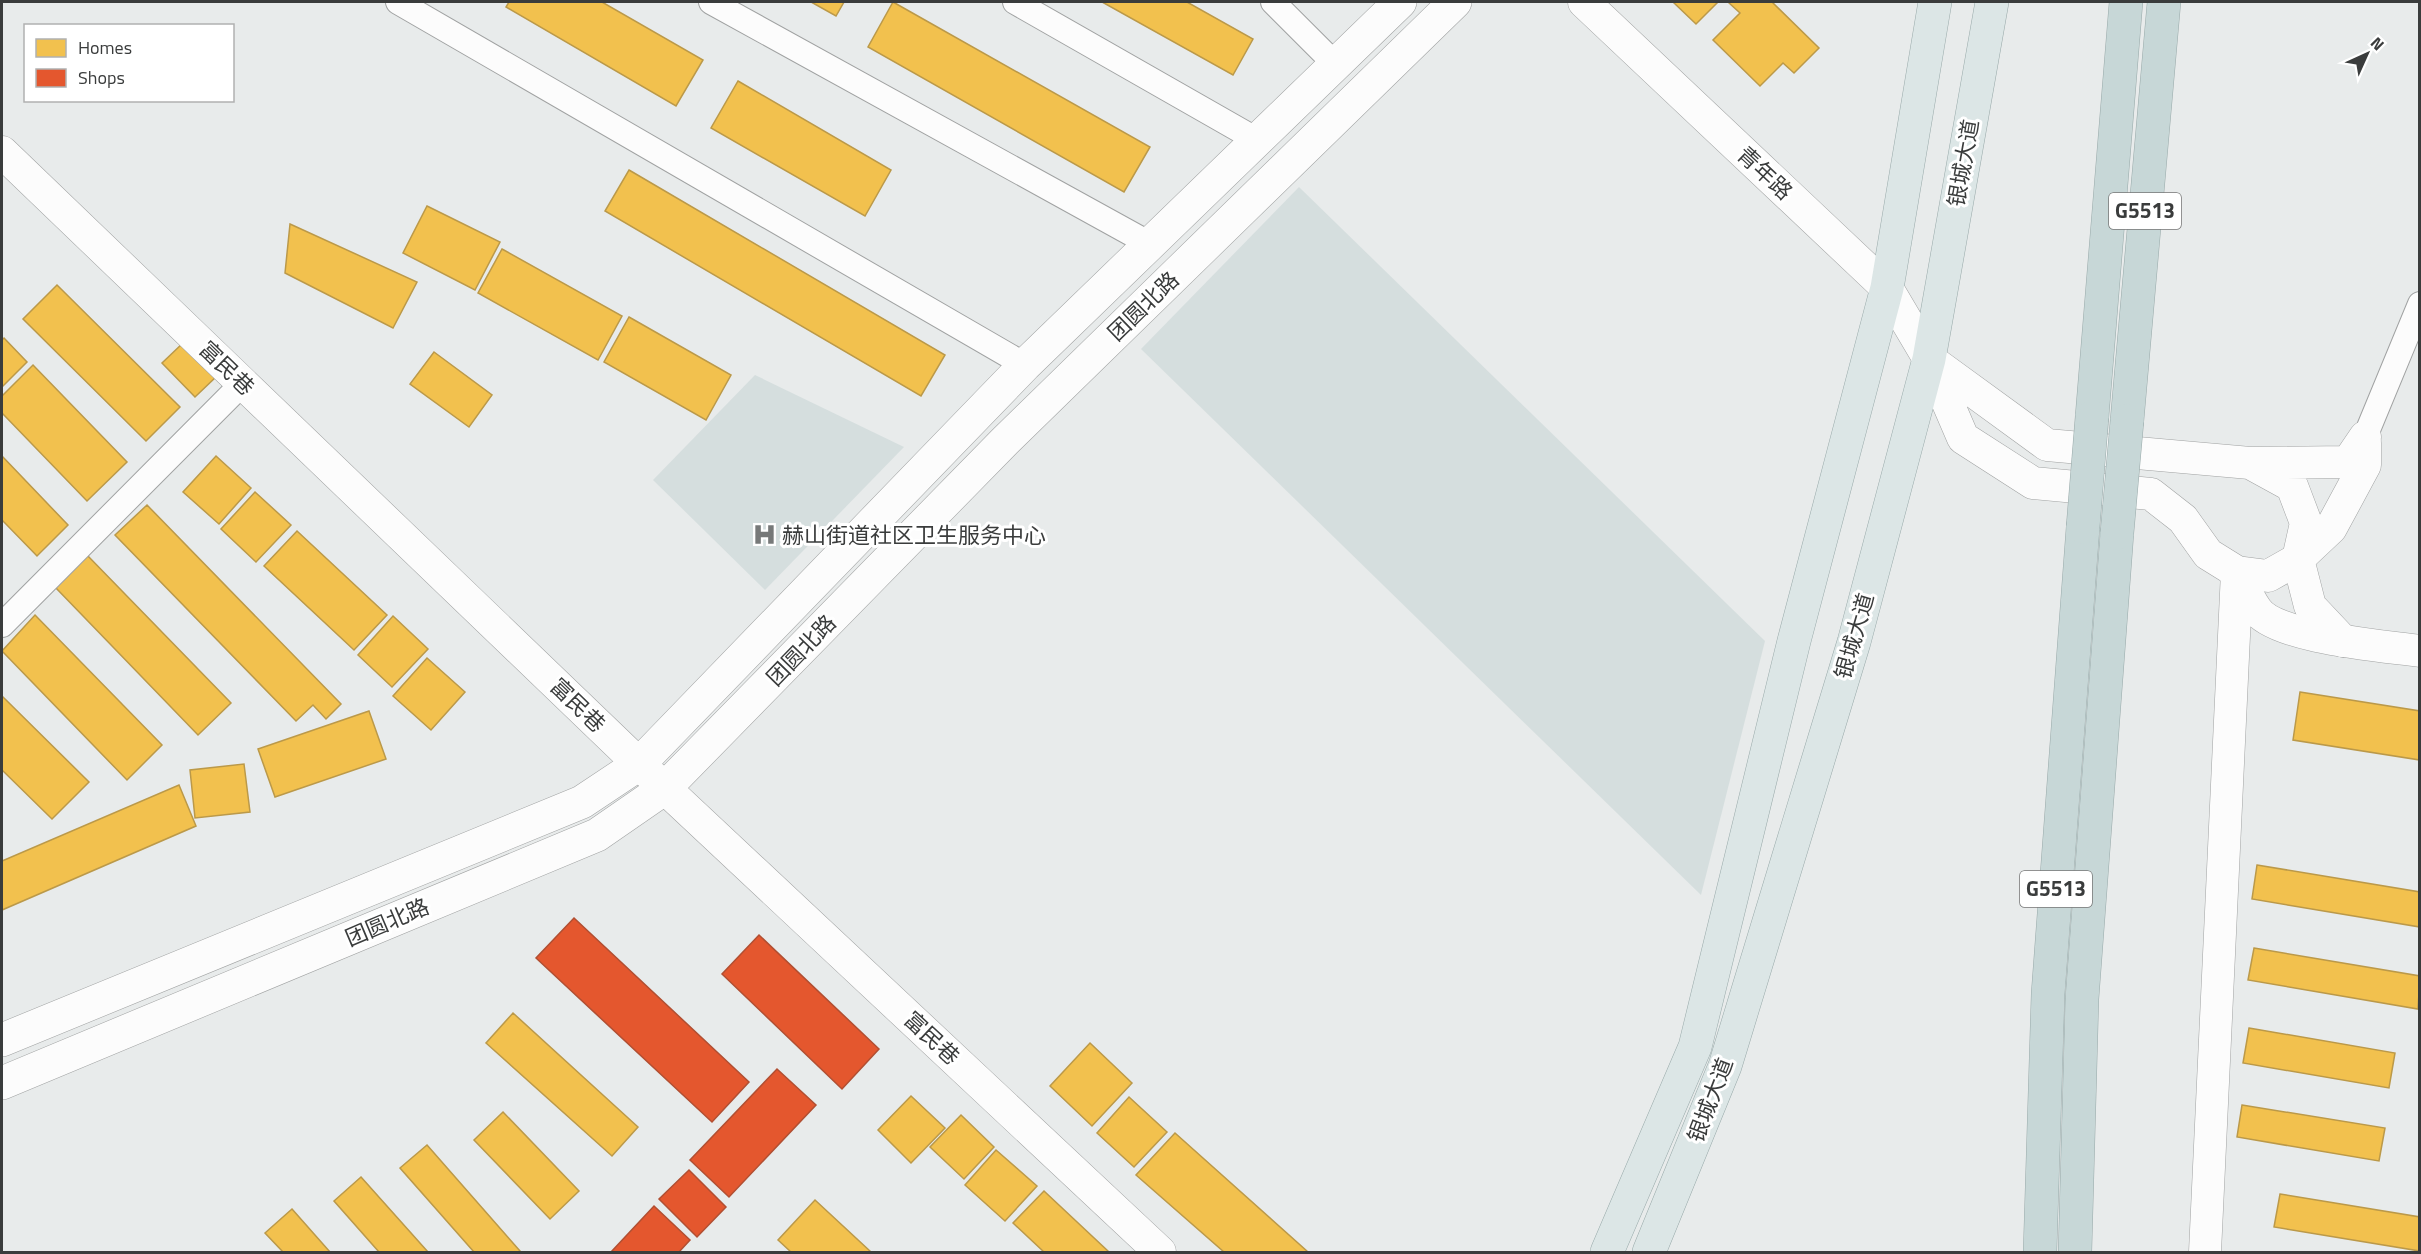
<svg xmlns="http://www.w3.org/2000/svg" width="2421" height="1254" viewBox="0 0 2421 1254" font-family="'Titillium Web','Noto Sans SC',sans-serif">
<rect width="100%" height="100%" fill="#e8ebeb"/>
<g fill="#d5dede">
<polygon points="1299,187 1765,641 1701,895 1141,349"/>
<polygon points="755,375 904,447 765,590 653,480"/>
</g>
<g fill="#f2c14e" stroke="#bb9949" stroke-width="1.5">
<polygon points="509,2 602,2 703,60 676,106 506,7"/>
<polygon points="811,2 844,2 836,16"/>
<polygon points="893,2 1150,147 1124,192 868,47"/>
<polygon points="1102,2 1187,2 1253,39 1233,75"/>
<polygon points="1673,2 1718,2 1696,24"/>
<polygon points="1728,2 1772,2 1819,48 1794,73 1783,63 1760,86 1713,40 1740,13"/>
<polygon points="738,81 891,170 865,216 711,128"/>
<polygon points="629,170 945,355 921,396 605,211"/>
<polygon points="427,206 500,242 475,290 403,253"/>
<polygon points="290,224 417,282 393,328 285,273"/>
<polygon points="502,249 622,316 598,360 478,293"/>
<polygon points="57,285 180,407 146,441 23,319"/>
<polygon points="629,317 731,375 706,420 604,362"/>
<polygon points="4,338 27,362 2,387 2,340"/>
<polygon points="184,342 217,376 195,397 162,363"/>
<polygon points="434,352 492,395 469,427 410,384"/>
<polygon points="33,365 127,462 87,501 2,413 2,396"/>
<polygon points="2,456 68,525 37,556 2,520"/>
<polygon points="216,456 251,488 219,524 183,492"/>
<polygon points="255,492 291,525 256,562 221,529"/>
<polygon points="147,505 341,704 326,719 313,705 296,721 115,535"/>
<polygon points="297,531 387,615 354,650 264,566"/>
<polygon points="87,555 231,703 198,735 55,587"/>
<polygon points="35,615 162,745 127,780 2,651"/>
<polygon points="393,616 428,649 392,687 358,655"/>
<polygon points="427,658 465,692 431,730 393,696"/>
<polygon points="2300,692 2420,711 2420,760 2293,740"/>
<polygon points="2,696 89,782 52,819 2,770"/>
<polygon points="369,711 386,759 275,797 258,749"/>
<polygon points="244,764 250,812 195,818 190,770"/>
<polygon points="179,785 196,826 2,910 2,861"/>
<polygon points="2257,865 2420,892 2420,927 2252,899"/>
<polygon points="2254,948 2420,976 2418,1009 2248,980"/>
<polygon points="513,1013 638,1127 612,1156 486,1043"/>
<polygon points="2249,1028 2395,1053 2389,1088 2243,1063"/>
<polygon points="1090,1043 1132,1083 1092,1126 1050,1086"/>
<polygon points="911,1096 945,1128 911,1163 878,1130"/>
<polygon points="1129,1097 1167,1132 1134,1167 1097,1133"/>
<polygon points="2242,1105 2385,1128 2379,1161 2237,1137"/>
<polygon points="503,1112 579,1191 550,1219 474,1140"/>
<polygon points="961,1115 994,1147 964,1179 930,1147"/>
<polygon points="1175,1133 1308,1252 1224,1252 1136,1175"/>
<polygon points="427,1145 520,1251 519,1252 474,1252 400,1168"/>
<polygon points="996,1150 1037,1186 1005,1221 965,1185"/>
<polygon points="361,1177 428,1252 379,1252 334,1201"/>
<polygon points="1044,1191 1109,1252 1044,1252 1013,1223"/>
<polygon points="2280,1194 2420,1217 2420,1251 2274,1227"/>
<polygon points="815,1200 871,1252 791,1252 778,1240"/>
<polygon points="292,1209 330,1252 283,1252 265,1233"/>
</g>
<g fill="#e4572e" stroke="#b14f32" stroke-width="1.5">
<polygon points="574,918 749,1082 712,1122 536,958"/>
<polygon points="759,935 879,1049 842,1089 722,974"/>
<polygon points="777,1069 816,1105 729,1197 690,1160"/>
<polygon points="689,1170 726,1207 697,1237 659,1199"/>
<polygon points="654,1206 690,1240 679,1252 611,1252"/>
</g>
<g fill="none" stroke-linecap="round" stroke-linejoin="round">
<defs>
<g id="minor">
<polyline points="398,2 1025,365"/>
<polyline points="711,2 1150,244"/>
<polyline points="1015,2 1257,140"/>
<polyline points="1273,2 1335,64"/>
<polyline points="2365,437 2420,304"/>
<polyline points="2,625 243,383"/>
</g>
<g id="tertiary">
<polyline points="1584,2 1887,288 1929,359"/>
<polyline points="2,152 639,764 1160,1252"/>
<polyline points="2250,463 2292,486 2306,523 2298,559 2268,576 2237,572 2208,554 2183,519 2151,494 2033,483 1963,438 1929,359 2047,445 2250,463 2348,462 2365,437"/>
<polyline points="2343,641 2310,606 2298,559 2331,528 2365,465 2365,443"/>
<path d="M2205,1252L2237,572C2243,584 2248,598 2256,609C2275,638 2385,646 2420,651"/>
</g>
<g id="secondary">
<polyline points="2,1040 582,802 639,764 1025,365 1400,2"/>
<polyline points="2,1083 597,835 665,788 1005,441 1455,2"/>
</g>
<g id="primary">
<polyline points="1607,1252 1695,1047 1794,641 1887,288 1935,2"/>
<polyline points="1649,1252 1725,1066 1854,642 1929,359 1992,2"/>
</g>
<g id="motorway">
<polyline points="2092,417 2126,2"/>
<polyline points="2127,421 2164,2"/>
<polyline points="2040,1252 2048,994 2083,527"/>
<polyline points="2075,1252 2082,999 2117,533"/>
</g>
</defs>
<use href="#minor" stroke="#a0a2a2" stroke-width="26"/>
<use href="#tertiary" stroke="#a0a2a2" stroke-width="33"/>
<use href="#secondary" stroke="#a0a2a2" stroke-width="34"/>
<use href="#primary" stroke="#98a9a9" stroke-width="34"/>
<use href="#motorway" stroke="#98a9a9" stroke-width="34"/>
<use href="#minor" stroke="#fcfcfc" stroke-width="24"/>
<use href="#tertiary" stroke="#fcfcfc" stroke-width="32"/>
<use href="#secondary" stroke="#fcfcfc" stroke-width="33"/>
<use href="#primary" stroke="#dce6e6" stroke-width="33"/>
<use href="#motorway" stroke="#c7d7d7" stroke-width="33"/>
<defs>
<g id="motorway-bridge">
<polyline points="2083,527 2092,417"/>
<polyline points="2117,533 2127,421"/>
</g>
</defs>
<use href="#motorway-bridge" stroke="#98a9a9" stroke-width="34" stroke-linecap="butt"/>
<use href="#motorway-bridge" stroke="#c7d7d7" stroke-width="33"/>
</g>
<defs>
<symbol id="hospital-bare" viewBox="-9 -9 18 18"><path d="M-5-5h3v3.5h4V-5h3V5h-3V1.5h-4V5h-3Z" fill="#777979" stroke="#fff" stroke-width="2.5" paint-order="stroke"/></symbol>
</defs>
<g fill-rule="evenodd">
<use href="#hospital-bare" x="748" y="518" width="33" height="33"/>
</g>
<g text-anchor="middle" stroke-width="6" stroke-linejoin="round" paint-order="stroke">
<g fill="#fff" stroke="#757676" stroke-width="1.5">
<rect x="2109" y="193" width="72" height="36" rx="4.5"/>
<rect x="2020" y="871" width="72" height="36" rx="4.5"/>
</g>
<g font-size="21" font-weight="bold" fill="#3a3c3c">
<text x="2145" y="218">G5513</text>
<text x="2056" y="896">G5513</text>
</g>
<g font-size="22" fill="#3a3c3c" stroke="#fff">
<text transform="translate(1963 163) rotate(-80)" y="8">银城大道</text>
<text transform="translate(1765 173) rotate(43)" y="8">青年路</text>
<text transform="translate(1143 306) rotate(-44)" y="8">团圆北路</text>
<text transform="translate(227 368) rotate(44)" y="8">富民巷</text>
<text transform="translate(1854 636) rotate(-74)" y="8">银城大道</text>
<text transform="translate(801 650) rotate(-46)" y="8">团圆北路</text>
<text transform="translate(578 705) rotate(44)" y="8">富民巷</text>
<text transform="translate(387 922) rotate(-23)" y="8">团圆北路</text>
<text transform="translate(932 1038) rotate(43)" y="8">富民巷</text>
<text transform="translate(1710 1100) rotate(-69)" y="8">银城大道</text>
</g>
<g font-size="22" fill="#3a3c3c" stroke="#fff" text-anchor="start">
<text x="782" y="543">赫山街道社区卫生服务中心</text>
</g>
</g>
<rect width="2421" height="1254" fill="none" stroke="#3a3c3c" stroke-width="6"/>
<rect x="24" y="24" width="210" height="78" fill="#ffffff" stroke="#b0b1b1" stroke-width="1.5"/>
<rect x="36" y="39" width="30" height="18" fill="#f2c14e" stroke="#b0b1b1" stroke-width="1.5"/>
<text x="78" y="54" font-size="18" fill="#3a3c3c">Homes</text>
<rect x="36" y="69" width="30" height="18" fill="#e4572e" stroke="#b0b1b1" stroke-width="1.5"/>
<text x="78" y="84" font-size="18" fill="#3a3c3c">Shops</text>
<g transform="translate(2367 54) rotate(45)" stroke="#ffffff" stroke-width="4.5" paint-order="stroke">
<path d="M0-4.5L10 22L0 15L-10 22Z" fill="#3a3c3c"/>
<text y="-9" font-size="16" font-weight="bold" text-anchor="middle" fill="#3a3c3c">N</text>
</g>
</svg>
